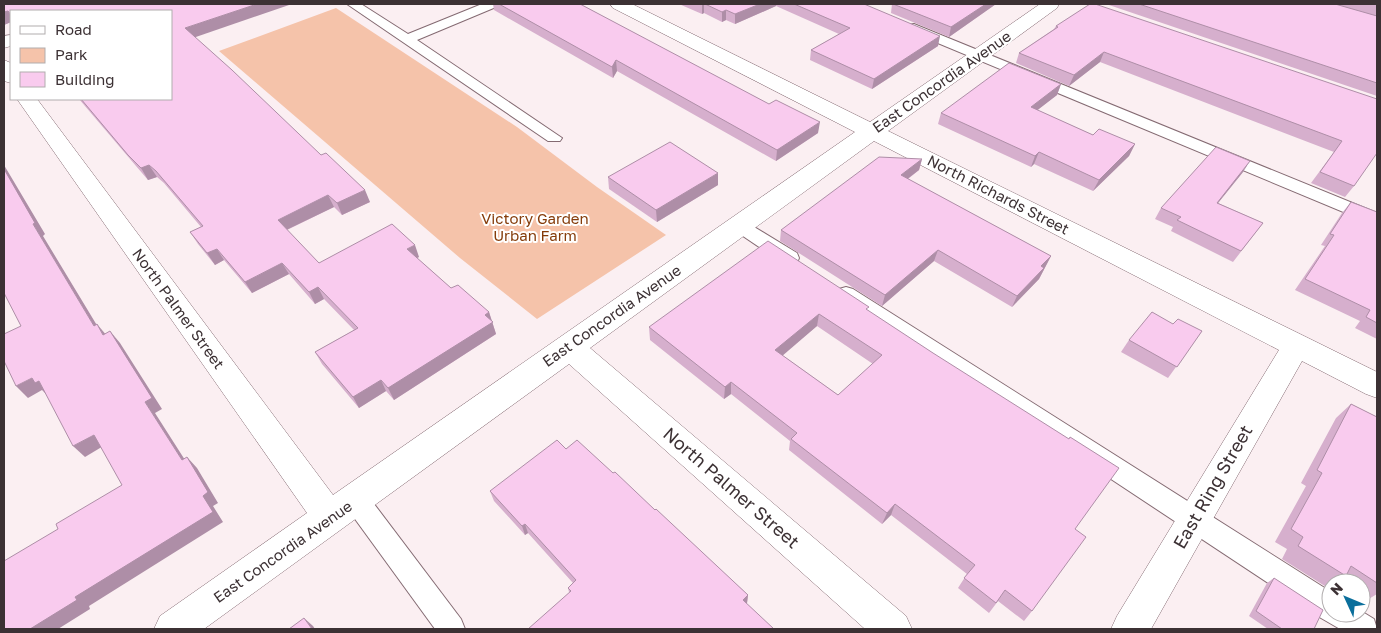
<svg xmlns="http://www.w3.org/2000/svg" width="1381" height="633" viewBox="0 0 1381 633" font-family="'Golos Text',sans-serif">
<rect width="100%" height="100%" fill="#fbeff2"/>
<polygon fill="#f5c3aa" points="336,8 517,127 597,187 666,235 537,319 460,258 219,51"/>
<g fill="none" stroke-linecap="round" stroke-linejoin="round">
<defs>
<g id="service">
<polygon points="347,4 361,4 408,34 482,4 498,4 496,7 417,40 562,138 560,141 548,141"/>
<polygon points="914,24 1377,213 1377,226 909,31 907,28 909,25"/>
<polygon points="740,220 746,222 797,253 799,258 797,263 790,264 783,263 734,230 731,226 734,222"/>
<polygon points="846,287 853,289 1331,592 1331,613 1361,613 1361,611 1374,619 1377,629 1340,629 1321,618 839,299 836,294 839,289"/>
<polygon points="356,489 365,492 461,619 465,629 435,629 347,508 344,500 347,492"/>
</g>
<g id="minor">
<polygon points="610,4 632,4 870,122 1040,4 1059,4 1057,8 888,131 1377,372 1377,398 1366,394 1302,361 1151,629 1111,629 1117,616 1279,350 874,141 590,348 906,616 912,629 865,629 569,364 204,629 154,629 160,616 307,513 17,99 37,99 333,495 855,132 613,8"/>
<polygon points="11,35 11,46 4,48 4,36"/>
<polygon points="4,60 11,63 11,83 4,81"/>
</g>
</defs>
<use href="#service" stroke="#846a72" stroke-width="2"/>
<use href="#minor" stroke="#846a72" stroke-width="1"/>
<use href="#service" fill="#fff" fill-rule="evenodd"/>
<use href="#minor" fill="#fff" fill-rule="evenodd"/>
</g>
<g fill="#d6afcd" fill-rule="evenodd">
<polygon points="4,4 195,38 370,202 342,215 334,207 287,230 319,263 419,257 417,258 451,288 489,312 496,334 394,400 386,391 359,408 322,364 315,352 354,330 324,299 315,304 289,274 252,293 224,260 215,265 198,244 190,232 201,227 164,183 157,177 148,180 136,166 79,99 171,99 11,11 11,22 4,25"/>
<polygon points="493,4 580,4 818,133 776,161 617,71 613,78 494,10"/>
<polygon points="679,4 864,4 938,46 872,89 810,60 811,50 839,34 776,6 735,24 726,20 722,22 704,13 702,14"/>
<polygon points="892,4 996,4 949,37 891,13"/>
<polygon points="1106,4 1377,4 1377,96"/>
<polygon points="1056,26 1377,99 1354,186 1345,197 1311,183 1334,152 1100,62 1069,86 1016,63 1019,53 1054,29"/>
<polygon points="1061,84 1057,95 1037,110 1093,135 1135,144 1129,156 1093,191 1034,164 1031,167 938,124 941,113"/>
<polygon points="922,159 919,170 908,179 1051,256 1039,279 1012,307 934,261 882,306 780,241 781,230"/>
<polygon points="1243,172 1218,203 1263,223 1233,262 1171,231 1173,227 1155,219 1161,208"/>
<polygon points="608,177 718,185 657,222 609,189"/>
<polygon points="1351,202 1377,212 1377,339 1355,328 1360,321 1295,290 1325,246 1321,245 1342,213"/>
<path d="M868,310L1075,529L1032,611L1024,621L998,601L989,613L958,588L967,574L891,515L882,524L789,450L790,441L731,394L724,399L650,340L649,327ZM817,326L873,364L838,395L782,355Z"/>
<polygon points="1173,324 1202,331 1168,378 1121,352 1129,340"/>
<polygon points="1351,404 1377,417 1377,594 1367,600 1361,596 1361,583 1340,583 1338,582 1336,583 1331,583 1331,586 1328,588 1282,559 1287,549 1275,542 1306,486 1301,483 1336,418"/>
<polygon points="566,449 613,473 655,510 748,595 747,603 569,592 568,588 573,583 528,533 525,535 494,501 490,491"/>
<polygon points="1274,578 1314,629 1268,629 1249,616 1267,583"/>
</g>
<g fill="#ae8ea7">
<polygon points="257,4 292,4 190,39 185,28"/>
<polygon points="704,4 704,13 702,14 702,5"/>
<polygon points="760,4 776,4 776,6 735,24 735,14"/>
<polygon points="986,4 996,4 949,37 951,27"/>
<polygon points="726,10 726,20 722,22 722,12"/>
<polygon points="8,11 11,16 11,22 4,25 4,12"/>
<polygon points="940,36 938,46 872,89 874,79"/>
<polygon points="1104,52 1100,62 1069,86 1074,75"/>
<polygon points="616,60 617,71 613,78 612,67"/>
<polygon points="1061,84 1057,95 1026,119 1031,107"/>
<polygon points="820,122 818,133 776,161 777,150"/>
<polygon points="1135,144 1129,156 1093,191 1099,180"/>
<polygon points="1039,152 1034,164 1031,167 1035,156"/>
<polygon points="922,159 919,170 898,186 901,175"/>
<polygon points="1250,161 1243,172 1210,213 1217,203"/>
<polygon points="4,165 45,234 43,236 104,337 94,326 33,224 4,169"/>
<polygon points="149,165 157,177 148,180 141,168"/>
<polygon points="718,173 718,185 657,222 656,210"/>
<polygon points="365,190 370,202 342,215 337,203"/>
<polygon points="328,195 334,207 284,231 278,220"/>
<polygon points="415,245 419,257 411,261 407,249"/>
<polygon points="217,249 224,260 215,265 207,253"/>
<polygon points="938,250 934,261 882,306 885,295"/>
<polygon points="1051,256 1039,279 1012,307 1017,296 1041,266"/>
<polygon points="282,263 289,274 252,293 245,282"/>
<polygon points="318,287 324,299 315,304 309,292"/>
<polygon points="489,312 496,334 394,400 388,388"/>
<polygon points="819,314 817,326 774,363 775,350"/>
<polygon points="97,324 107,336 103,335"/>
<polygon points="110,331 120,343 162,409 155,413 192,471 182,460 145,402"/>
<polygon points="32,378 39,381 47,395 42,390 28,398 16,386"/>
<polygon points="381,380 386,391 359,408 353,397"/>
<polygon points="731,382 731,394 724,399 725,387"/>
<polygon points="94,435 105,445 85,457 73,446"/>
<polygon points="187,457 197,468 218,503 213,506 223,522 89,606 90,609 58,629 30,629 75,597 203,496"/>
<polygon points="895,504 891,515 882,524 887,513"/>
<polygon points="525,524 528,533 525,535 522,526"/>
<polygon points="748,595 747,603 742,609 743,600"/>
<polygon points="304,618 313,626 315,629 312,629"/>
</g>
<g fill="#f9cbee" stroke="#ae8ea7" fill-rule="evenodd">
<polygon points="4,4 257,4 185,28 232,70 321,155 326,153 365,190 337,203 328,195 278,220 319,263 392,224 415,245 407,249 451,288 458,285 489,312 485,315 493,322 388,388 381,380 353,397 315,352 358,328 318,287 309,292 282,263 245,282 217,249 207,253 190,232 203,226 156,171 149,165 141,168 128,155 81,99 171,99 171,11 11,11 11,15 8,11 4,12"/>
<polygon points="499,4 580,4 769,104 776,100 820,122 777,150 616,60 612,67"/>
<polygon points="705,4 760,4 735,14 726,10 722,12"/>
<polygon points="794,4 864,4 940,36 874,79 811,50 850,28"/>
<polygon points="893,4 986,4 951,27"/>
<polygon points="1090,4 1095,4 1377,99 1377,153 1354,186 1320,172 1342,141 1104,52 1074,75 1019,53 1058,27 1056,26"/>
<polygon points="1139,4 1335,4 1377,16 1377,83"/>
<polygon points="1009,63 1061,84 1031,107 1093,135 1099,129 1135,144 1099,180 1039,152 1035,156 941,113"/>
<polygon points="670,142 718,173 656,210 608,177"/>
<polygon points="1216,147 1250,161 1217,203 1263,223 1241,251 1177,220 1181,217 1161,208"/>
<polygon points="879,157 922,159 901,175 1051,256 1041,266 1044,268 1017,296 938,250 885,295 781,230"/>
<polygon points="4,169 35,223 33,224 94,326 97,324 103,335 110,331 152,398 145,402 182,460 187,457 208,492 203,496 213,512 75,597 77,600 30,629 4,629 4,561 58,529 56,524 122,485 94,435 73,446 39,381 35,383 32,378 16,386 4,361 4,334 21,326 4,293"/>
<polygon points="1351,202 1377,212 1377,323 1366,317 1370,310 1305,279 1334,235 1330,234"/>
<path d="M768,241L869,307L866,309L933,353L1069,439L1070,437L1119,468L1075,529L1086,537L1032,611L1005,590L996,603L964,578L975,565L895,504L887,513L791,439L797,433L731,382L725,387L649,327ZM819,314L882,355L838,395L775,350Z"/>
<polygon points="1152,312 1173,324 1178,319 1202,331 1177,367 1129,340"/>
<polygon points="1351,404 1377,417 1377,583 1351,566 1346,576 1298,546 1303,537 1291,529 1322,473 1317,470"/>
<polygon points="557,440 566,449 577,440 613,473 615,472 655,510 656,509 748,595 743,600 774,629 528,629 571,591 568,588 576,580 525,524 522,526 490,491"/>
<polygon points="1274,578 1323,610 1314,629 1282,629 1256,611"/>
<polygon points="304,618 312,629 289,629"/>
</g>
<g text-anchor="middle" stroke-width="4" stroke-linejoin="round" paint-order="stroke">
<g font-size="15" fill="#3c3134" stroke="#fff">
<text transform="translate(942 82) rotate(-35)" y="5">East Concordia Avenue</text>
<text transform="translate(998 195) rotate(27)" y="5">North Richards Street</text>
<text transform="translate(178 309) rotate(54)" y="5">North Palmer Street</text>
<text transform="translate(612 316) rotate(-35)" y="5">East Concordia Avenue</text>
<text transform="translate(283 552) rotate(-35)" y="5">East Concordia Avenue</text>
</g>
<g font-size="15" fill="#853c0a" stroke="#fff">
<text x="535" y="224">Victory Garden<tspan x="535" dy="17">Urban Farm</tspan></text>
</g>
<g font-size="18" fill="#3c3134" stroke="#fff">
<text transform="translate(1213 487) rotate(-60)" y="6">East Ring Street</text>
<text transform="translate(731 488) rotate(41)" y="6">North Palmer Street</text>
</g>
</g>
<rect width="1381" height="633" fill="none" stroke="#3c3134" stroke-width="10"/>
<rect x="10" y="10" width="162" height="90" fill="#ffffff" stroke="#b1adae"/>
<rect x="20" y="26" width="25" height="8" fill="#ffffff" stroke="#b1adae"/>
<text x="55" y="35" font-size="15" fill="#3c3134">Road</text>
<rect x="20" y="48" width="25" height="15" fill="#f5c3aa" stroke="#b1adae"/>
<text x="55" y="60" font-size="15" fill="#3c3134">Park</text>
<rect x="20" y="72" width="25" height="15" fill="#f9cbee" stroke="#b1adae"/>
<text x="55" y="85" font-size="15" fill="#3c3134">Building</text>
<g transform="translate(1346 598) rotate(314)"><circle r="24" fill="#ffffff" stroke="#b1adae"/>
<path d="M0-4L9 19L0 12L-9 19Z" fill="#0b6f9c"/>
<text y="-8" font-size="14" font-weight="bold" text-anchor="middle" fill="#3c3134">N</text>
</g>
</svg>
